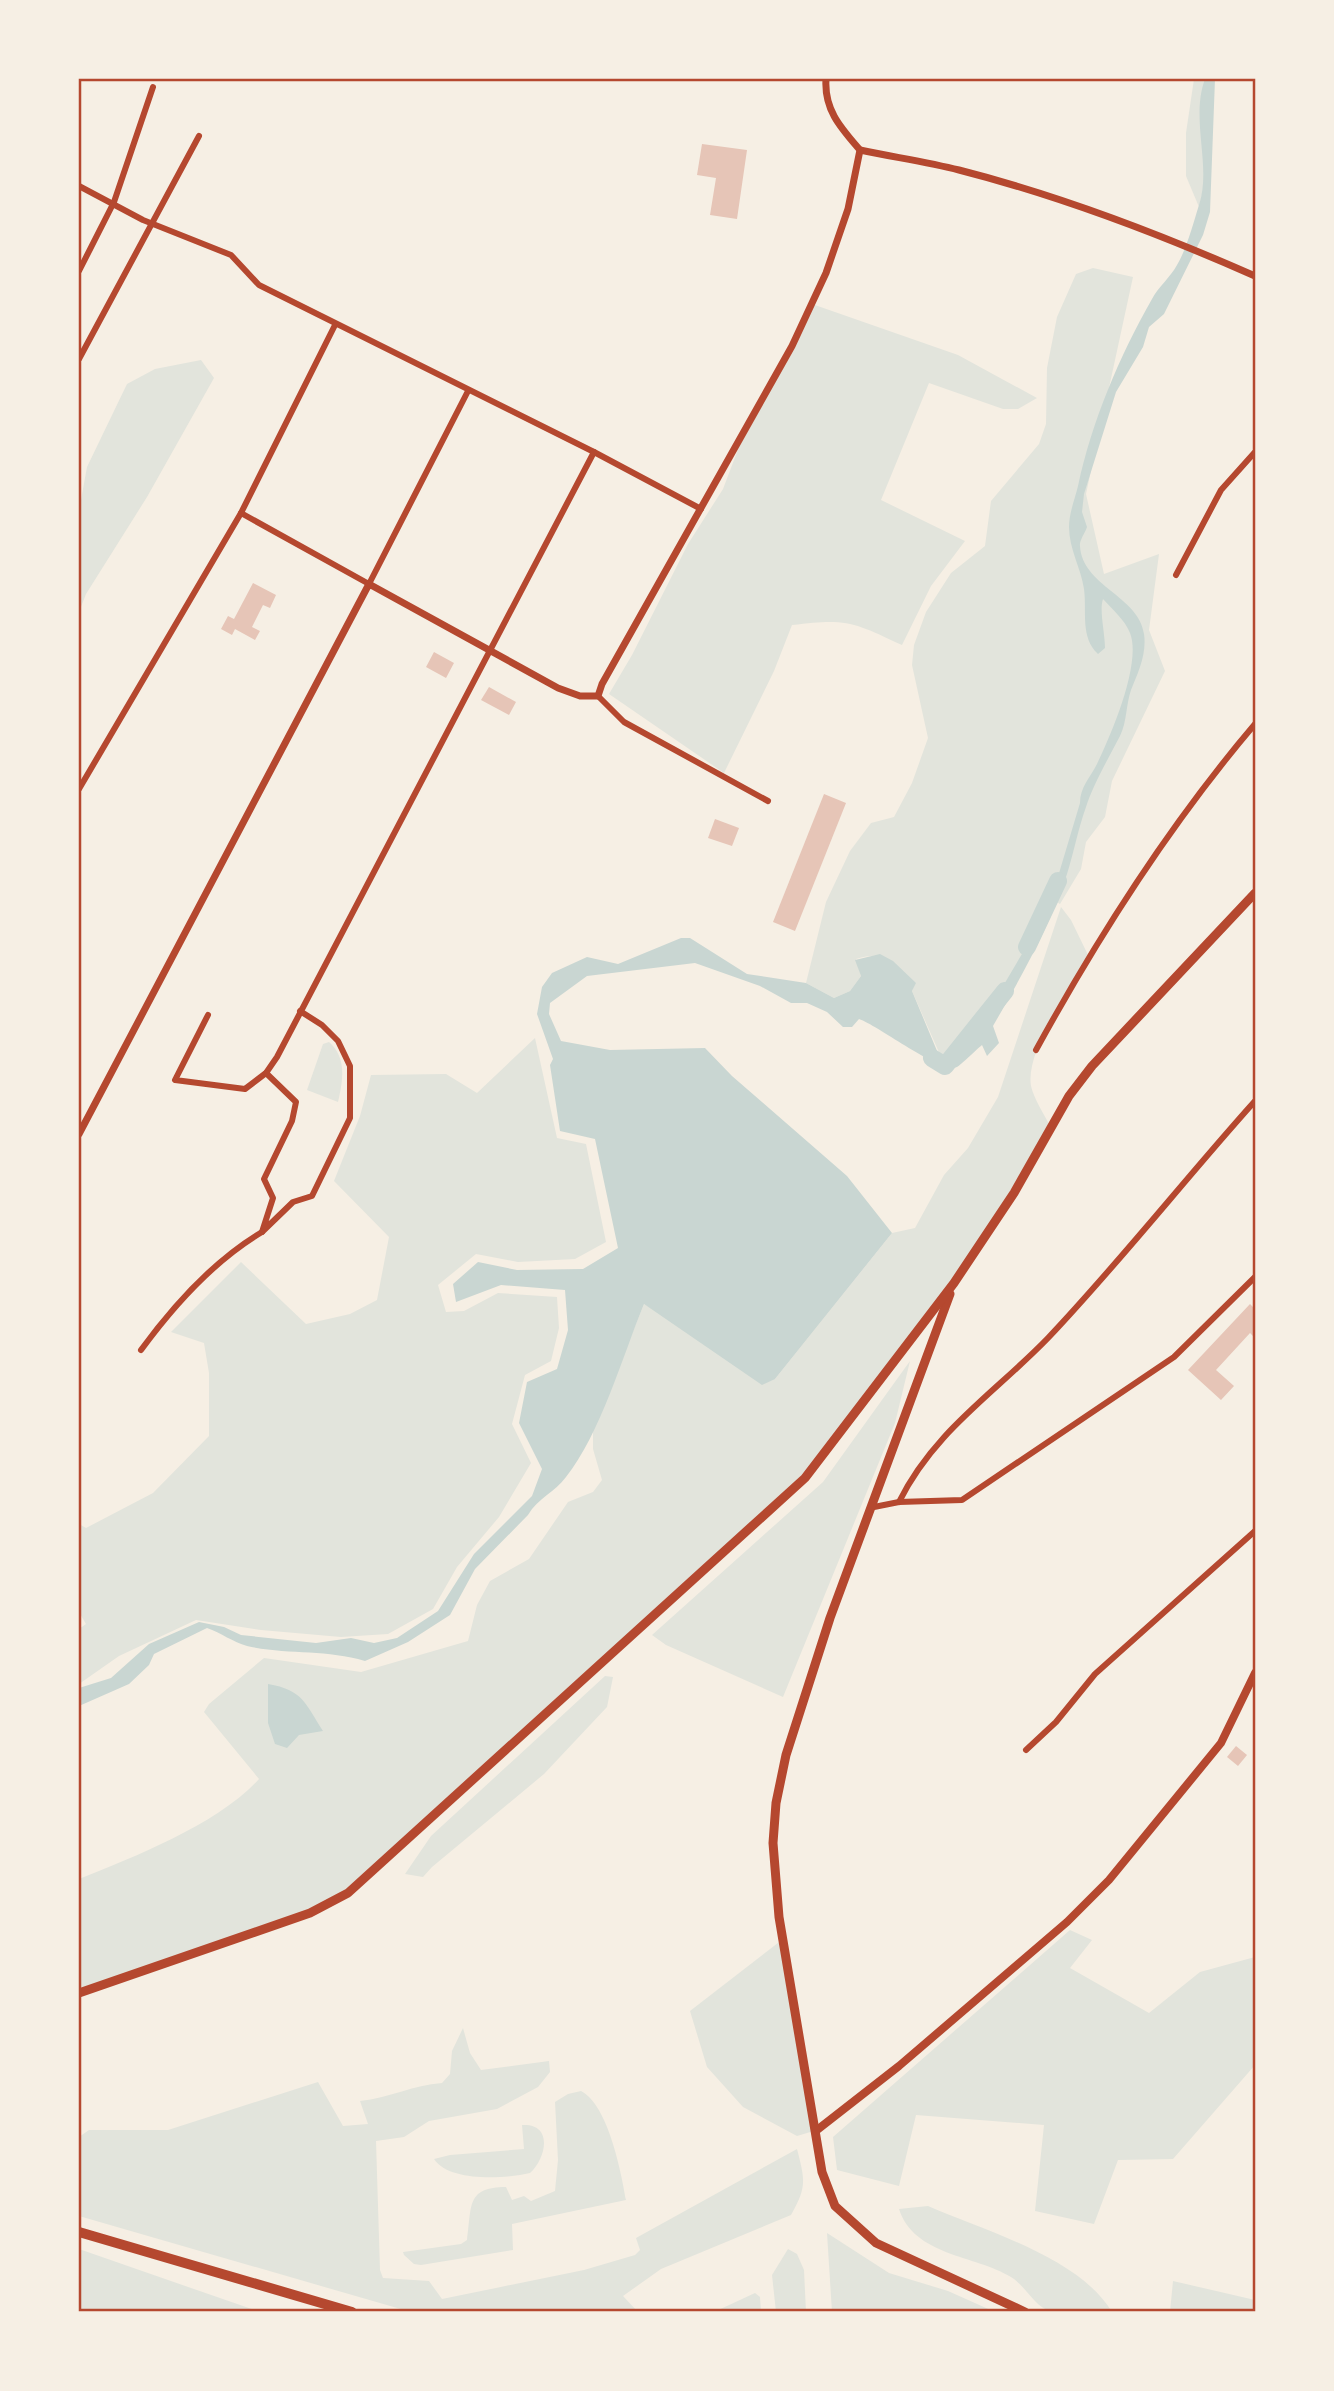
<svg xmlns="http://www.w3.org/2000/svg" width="1334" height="2391" viewBox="0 0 1334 2391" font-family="Bitter,serif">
<rect width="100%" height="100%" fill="#f6efe4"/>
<g fill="#e2e4dc">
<polygon points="1194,79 1205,79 1204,186 1199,207 1186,176 1186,133"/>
<path d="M1093,268L1133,277L1086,494L1104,574L1159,554L1149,630L1165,671L1112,781L1105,817L1086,842L1081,869L1060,904L1044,894L1041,898L1050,901L1002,997L945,1066L912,991L915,983C891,964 890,949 856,959L861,976L850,991L834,998L806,983L826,902L850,851L871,823L894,817L912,783L928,738L912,665L914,645L926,612L951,573L985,546L991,501L1039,444L1046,424L1047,368L1057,317L1076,274Z"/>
<path d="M812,304L958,355L1037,398L1018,409H1003L929,383L881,500L965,541L931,586L902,645C853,622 847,618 792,625L774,671L724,773L609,694L632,655L688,544L723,489L745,431Z"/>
<polygon points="201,360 214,378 147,497 86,594 79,612 79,511 87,467 127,384 155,369"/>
<path d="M1061,907L1071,920L1088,955C1071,986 1025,1051 1031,1086C1034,1099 1044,1114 1050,1126L954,1283L805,1478L348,1893L310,1913L79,1993V1879C136,1856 218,1824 259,1779L204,1712L209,1704L264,1658L361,1672L468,1641L477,1605L490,1581L529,1559L568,1502L593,1492L602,1480L593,1449V1430L644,1304L775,1379L892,1233L915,1228L944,1175L968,1148L998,1097Z"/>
<polygon points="535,1038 557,1138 586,1144 606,1242 575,1259 518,1262 476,1254 438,1285 446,1312 464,1311 498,1293 557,1297 559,1328 551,1361 525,1375 512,1424 531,1463 499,1517 457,1567 433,1609 388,1634 341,1637 261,1630 196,1620 119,1656 79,1684 79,1629 86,1624 79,1612 79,1524 86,1528 153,1493 209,1436 209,1373 204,1343 171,1332 241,1262 306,1324 350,1314 377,1300 389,1237 334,1181 360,1116 371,1075 446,1074 477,1093"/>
<path d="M329,1042C347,1058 343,1080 338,1102L307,1090L323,1044Z"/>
<polygon points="910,1361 895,1423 783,1697 666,1645 652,1635 823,1482"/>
<polygon points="605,1676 613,1677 607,1707 544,1774 432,1867 423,1877 405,1874 431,1836"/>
<polygon points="1070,1930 1092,1940 1070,1968 1149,2013 1200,1972 1255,1957 1255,2065 1173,2159 1118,2160 1094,2224 1035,2211 1044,2125 916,2115 899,2186 837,2170 833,2137"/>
<polygon points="783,1939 817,2130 797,2136 743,2107 707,2067 690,2011"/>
<path d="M463,2028L470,2053L481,2070L549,2061L550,2072L538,2087L497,2109L429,2121L404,2137L376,2141L380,2270L383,2278L429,2281L442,2299L584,2270L635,2255L640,2250L636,2238L797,2149C805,2180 807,2187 791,2215L661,2269L623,2296L638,2312H411L79,2216V2137L89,2130H168L318,2082L343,2126L368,2124L360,2101C389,2098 413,2085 442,2083L450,2074L452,2051Z"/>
<path d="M581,2091C608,2105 621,2171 626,2200L512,2224L513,2250L421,2265L414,2264L404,2255L403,2252L461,2244L467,2240C472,2206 466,2187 506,2187L512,2200L524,2196L531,2201L555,2191L558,2160L555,2102L568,2094Z"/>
<path d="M522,2125C554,2123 546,2159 530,2173C504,2179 449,2182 434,2159L450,2155L524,2149Z"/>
<path d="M928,2206C985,2231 1079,2257 1112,2312C1095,2312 1069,2317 1052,2312C1033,2306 1027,2287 1011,2277C975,2255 914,2256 899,2209Z"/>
<polygon points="827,2233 889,2273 948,2291 995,2312 832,2312"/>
<polygon points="79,2249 260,2312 79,2312"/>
<polygon points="788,2249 797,2254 804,2270 806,2312 776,2312 772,2275"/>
<polygon points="1173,2281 1255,2300 1255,2312 1170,2312"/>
<polygon points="755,2293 760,2297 761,2312 714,2312"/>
</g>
<g fill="#c9d6d2">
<path d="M1205,79H1215L1210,212L1203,235L1164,314L1149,327L1143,347L1116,392L1084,494L1082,512L1087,527C1085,533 1079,541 1080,546C1082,586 1139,596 1144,634C1147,654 1138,673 1131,690C1126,704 1127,722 1120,736C1109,757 1093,785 1086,807C1078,829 1074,852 1067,874C1050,926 1020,979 993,1026L999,1043L987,1056L982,1045C977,1049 961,1065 957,1067C941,1074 879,1026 859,1019L852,1027H843L827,1012L807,1003H791L760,986L695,963L587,976L550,1003L549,1014L561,1041L610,1050L705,1048L732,1076L847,1176L892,1233L775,1379L762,1385L644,1304C623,1355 600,1435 566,1477C555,1492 538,1498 528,1515L475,1569L450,1615L408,1642L365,1661C326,1649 286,1655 247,1646C233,1642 221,1633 207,1628L154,1654L149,1665L129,1684L79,1706V1688L111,1678L149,1644L199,1622L224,1627L241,1635L316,1643L351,1638L374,1643L397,1638L438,1611L474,1554L532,1496L542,1469L519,1423L527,1382L557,1369L568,1330L565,1290L501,1285L456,1302L453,1284L478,1262L517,1270L583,1269L618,1248L595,1139L560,1131L550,1065L553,1059L537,1014L542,987L552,973L587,957L618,964L681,938H690L747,974L806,983L834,998L850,991L861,976L855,960L880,954L893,961L916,983L912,991L940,1058L956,1060L972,1045L989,1020L993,1003L1048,910L1080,803C1080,787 1090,778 1097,764C1111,735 1142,663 1130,633C1125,620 1112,609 1103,599C1099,610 1105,633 1105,648L1098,654C1080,637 1087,612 1084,589C1081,568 1069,549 1069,527C1069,513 1075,499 1078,486C1092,421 1119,357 1152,299C1158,287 1170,278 1177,265C1187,248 1193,224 1199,205C1212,166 1190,119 1205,79Z"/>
<path d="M268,1684C303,1690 305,1703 323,1731L299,1735L287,1748L275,1744L268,1723Z"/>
</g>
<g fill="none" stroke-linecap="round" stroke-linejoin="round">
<g stroke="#c9d6d2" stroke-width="18">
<polyline points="1027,947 1058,881"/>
<polyline points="932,1058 945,1066 1005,991"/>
</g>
</g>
<g fill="#e6c5b7">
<polygon points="702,144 747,150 737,219 710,215 716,178 697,175"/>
<polygon points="253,583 276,595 270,608 263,605 252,627 260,631 255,640 235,629 232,635 221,629 228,616 234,619"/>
<polygon points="434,652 454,663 446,678 426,667"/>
<polygon points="489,687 516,702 509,715 481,700"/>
<polygon points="824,794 846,803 795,931 773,922"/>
<polygon points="715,819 739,828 732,846 708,838"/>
<polygon points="1250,1304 1255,1309 1255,1338 1250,1333 1216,1370 1234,1386 1221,1400 1188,1370"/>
<polygon points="1236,1746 1247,1755 1238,1766 1227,1757"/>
</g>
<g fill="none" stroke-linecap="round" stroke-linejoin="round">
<g stroke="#b5482f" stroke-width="6">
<polyline points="79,186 143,220 231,255 259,285 594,452 701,509"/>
<polyline points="79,271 114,202 153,87"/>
<polyline points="79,359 199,136"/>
<polyline points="241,513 369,584 468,391"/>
<polyline points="1176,575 1221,490 1255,452"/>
<polyline points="598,696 624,722 768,801"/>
<polyline points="79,789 241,513 335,325"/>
<polyline points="208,1015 175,1080 245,1089 266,1073 277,1057 594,452"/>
<path d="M1036,1050C1099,935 1170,824 1255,724"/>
<polyline points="266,1073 296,1102 292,1121 264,1179 273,1198 262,1232 293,1202 312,1196 350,1118 350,1066 338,1041 322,1025 300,1011"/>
<path d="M141,1350C174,1305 213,1261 262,1232"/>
<path d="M899,1502C934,1431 995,1393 1048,1338C1120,1262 1185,1179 1255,1101"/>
<polyline points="874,1507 899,1502 962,1500 1174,1357 1255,1277"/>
<polyline points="1026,1750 1056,1722 1095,1674 1255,1531"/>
</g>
<g stroke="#b5482f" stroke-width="7">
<path d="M860,150C893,157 927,162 959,170C1061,196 1160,234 1255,276"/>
<path d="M79,1134L369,584L558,688L580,696H598L602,684L792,346L826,273L848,209L860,150C841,128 824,110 826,79"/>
</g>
<polyline stroke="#b5482f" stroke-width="8" points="817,2130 899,2066 1067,1922 1109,1880 1221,1743 1255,1673"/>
<g stroke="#b5482f" stroke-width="9">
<polyline points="950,1294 830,1618 786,1755 776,1803 773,1843 779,1917 822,2172 835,2206 876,2243 1025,2312"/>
<polyline points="79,1993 310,1913 348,1893 805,1478 954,1283 1014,1193 1069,1096 1092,1066 1255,893"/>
</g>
<polyline stroke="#b5482f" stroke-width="10" points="79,2232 352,2312"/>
</g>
<rect width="1334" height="2391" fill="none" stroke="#f6efe4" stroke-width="161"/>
<rect x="80" y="80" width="1174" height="2230" fill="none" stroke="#b5482f" stroke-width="2.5"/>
</svg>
